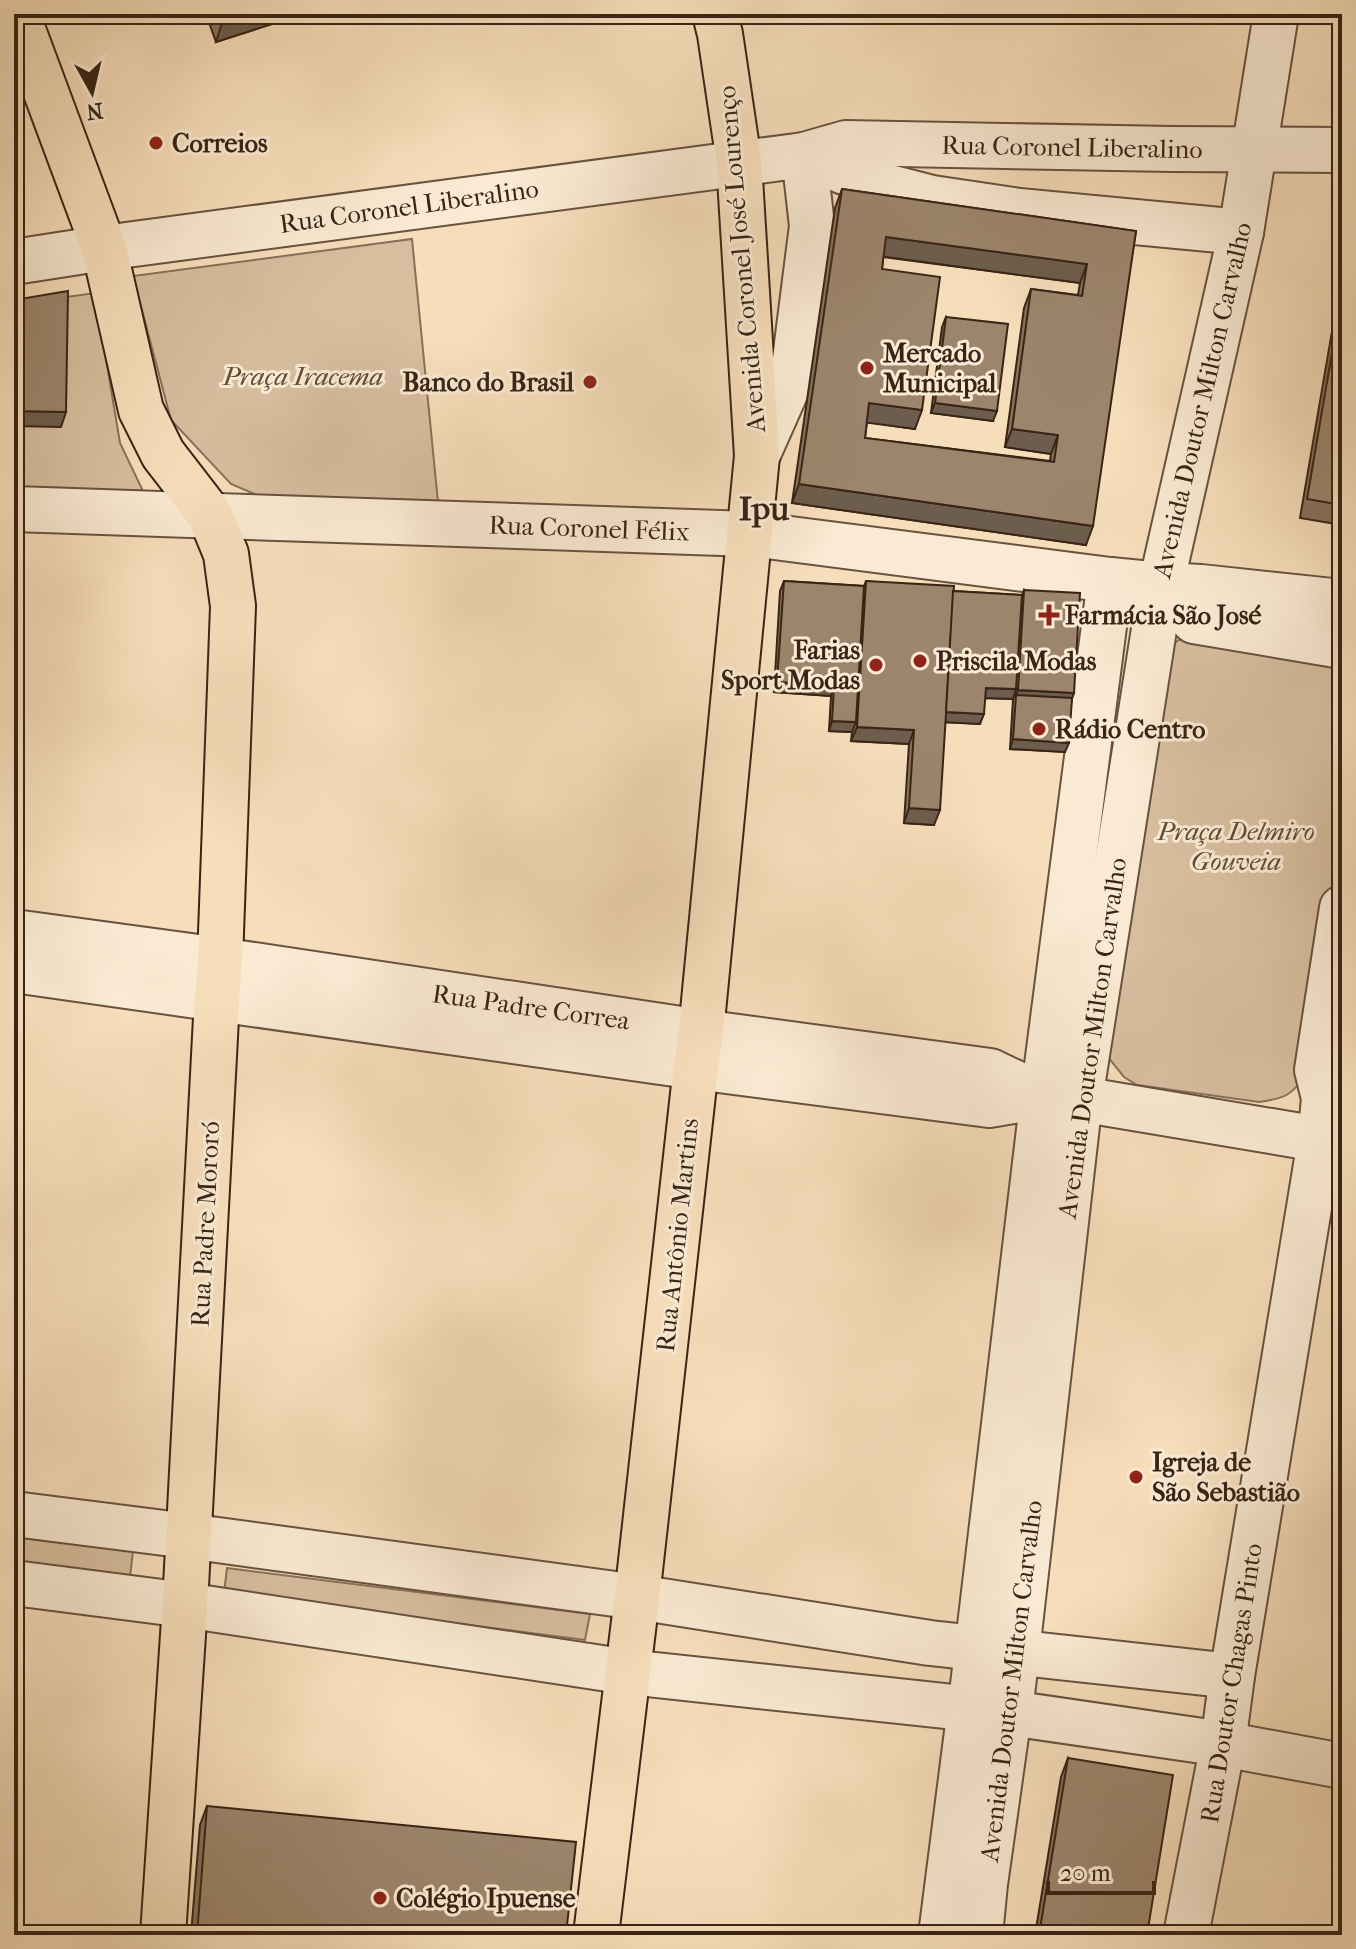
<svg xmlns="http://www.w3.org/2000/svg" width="1356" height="1949" viewBox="0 0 1356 1949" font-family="'IM FELL French Canon',serif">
<rect width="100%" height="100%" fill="#f7debb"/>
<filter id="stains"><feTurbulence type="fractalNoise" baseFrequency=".0025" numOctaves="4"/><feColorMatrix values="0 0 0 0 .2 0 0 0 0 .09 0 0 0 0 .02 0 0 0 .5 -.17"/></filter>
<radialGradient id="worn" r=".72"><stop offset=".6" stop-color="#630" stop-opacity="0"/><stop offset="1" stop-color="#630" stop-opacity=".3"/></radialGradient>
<g fill="#d7be9f" stroke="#88715a" stroke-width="2">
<polygon points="412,239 438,502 264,498 231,484 171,420 133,276"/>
<polygon points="95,293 120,443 142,489 133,497 14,491 14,304"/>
<path d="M1182,638L1342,652V855L1306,1069C1297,1094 1284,1099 1259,1102L1137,1085L1124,1077L1107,1056L1162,651Z"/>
<polygon points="22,1538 133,1551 130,1577 19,1564"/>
<polygon points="227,1568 590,1614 585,1640 224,1593"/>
</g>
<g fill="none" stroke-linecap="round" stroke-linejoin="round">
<defs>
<g id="minor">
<polyline points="804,155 866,181 932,198 1019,211 1241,232"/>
<polyline points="14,262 104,248 804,155 846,143 1172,149 1342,150"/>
<polyline points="757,456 793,375 812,226 804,155"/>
<polyline points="14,509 751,534 1110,580 1161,585 1201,587 1342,602"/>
<polyline points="1161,585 1194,621 1342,646"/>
<polyline points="14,932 220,960 701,1032 990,1071 1043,1096"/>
<polyline points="14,970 696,1067 989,1105 1043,1096 1080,1099 1342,1143"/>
<polyline points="14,1514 188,1536 637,1597 930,1643 1232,1676"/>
<polyline points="14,1583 185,1605 628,1672 1010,1713 1223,1744 1342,1766"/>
<polyline points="941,1935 973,1685 1043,1096 1110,580"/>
<polyline points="980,1935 985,1884 1013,1686 1080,1099 1161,585 1241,232 1276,14"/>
<polyline points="1186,1935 1223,1744 1232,1676 1320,1141 1324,1098 1317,1070 1342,908"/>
</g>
<g id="major">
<polyline points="17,14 104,248 141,410 163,454 210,515 226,554 233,606 220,960 217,999 185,1605 163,1935"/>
<polyline points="596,1935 637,1597 696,1067 701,1032 757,456 739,162 720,34 715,14"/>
</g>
</defs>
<use href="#minor" stroke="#68523f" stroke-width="48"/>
<use href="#major" stroke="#392416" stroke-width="48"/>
<use href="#minor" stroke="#faead3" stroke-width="44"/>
<use href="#major" stroke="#f7debb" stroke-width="44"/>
</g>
<g fill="#86725d" stroke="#392416" stroke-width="2" fill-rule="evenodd">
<polygon points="206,14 303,14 216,42"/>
<path d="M842,189L1136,231L1086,545L792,503L835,208ZM883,257L1080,283L1078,295L1031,289L1024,308L1005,447L1051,454L1050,461L865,438L867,422L915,429L882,269Z"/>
<polygon points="1342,273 1342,525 1300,518"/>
<polygon points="946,317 993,421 931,413 942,327"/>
<polygon points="784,581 864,586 866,581 953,591 1022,595 1024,590 1074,693 1072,698 1065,752 1010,749 1013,699 985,698 980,724 945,722 934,825 904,823 909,744 851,741 852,732 829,731 831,696 774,692 780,591"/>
<polygon points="1068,1758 1147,1935 1035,1935 1061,1777"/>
<polygon points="207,1806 566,1935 191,1935 200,1825"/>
</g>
<g fill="#6d5d4c" stroke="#392416" stroke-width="2">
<polygon points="252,14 303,14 216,42 222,23"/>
<polygon points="886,237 1087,264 1080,283 879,256"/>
<polygon points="869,403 922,410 915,429 862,422"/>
<polygon points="935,403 997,411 993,421 931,413"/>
<polygon points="14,411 66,412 61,427 14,426"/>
<polygon points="1012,429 1058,435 1051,454 1005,447"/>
<polygon points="799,484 1093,526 1086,545 792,503"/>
<polygon points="777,682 834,686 831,696 774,692"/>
<polygon points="986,688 1016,689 1013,699 982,698"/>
<polygon points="1018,690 1074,693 1068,708 1016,695"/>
<polygon points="945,712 984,714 980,724 941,722"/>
<polygon points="832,721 856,722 852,732 829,731"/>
<polygon points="857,727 914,730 909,744 851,741"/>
<polygon points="1013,739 1069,743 1065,752 1010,749"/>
<polygon points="909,808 940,810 934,825 904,823"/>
</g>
<g fill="#9c856c" stroke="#392416" stroke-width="2" fill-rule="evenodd">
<polygon points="219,14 252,14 222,23"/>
<path d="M842,189L1136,231L1093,526L799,484ZM886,237L1087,264L1082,296L1031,289L1012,429L1058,435L1054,462L865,438L869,403L922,410L940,277L882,269Z"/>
<polygon points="68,291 66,412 14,411 14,300"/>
<polygon points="1342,294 1342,505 1307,499"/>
<polygon points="946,317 1008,324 997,411 935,403"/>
<polygon points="784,581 864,586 856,722 832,721 834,686 777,682"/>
<polygon points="866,581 954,586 940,810 909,808 914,730 857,727"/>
<polygon points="1024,590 1080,593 1074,693 1018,690"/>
<polygon points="953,591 1022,595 1016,689 986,688 984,714 946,712"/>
<polygon points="1016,695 1072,698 1069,743 1013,739"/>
<polygon points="1068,1758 1173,1775 1147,1935 1039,1935"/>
<polygon points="207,1806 576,1842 566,1935 197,1935"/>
</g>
<g fill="#8f2418" stroke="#faead3" stroke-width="3">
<circle cx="156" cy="143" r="8"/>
<circle cx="867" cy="368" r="8"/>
<circle cx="590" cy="382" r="8"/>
<path d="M1045 603h8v8h8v8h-8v8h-8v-8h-8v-8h8z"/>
<circle cx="920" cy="661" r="8"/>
<circle cx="876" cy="665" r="8"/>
<circle cx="1039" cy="729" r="8"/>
<circle cx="1136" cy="1477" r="8"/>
<circle cx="380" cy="1898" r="8"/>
</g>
<g text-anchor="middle" stroke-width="6" stroke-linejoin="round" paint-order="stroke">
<g font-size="26" font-weight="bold" fill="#392416" stroke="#faead3" text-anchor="start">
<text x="172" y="152">Correios</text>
<text x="883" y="362">Mercado<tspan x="883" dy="30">Municipal</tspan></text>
<text x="574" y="391" text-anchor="end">Banco do Brasil</text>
<text x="1065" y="624">Farmácia São José</text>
<text x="860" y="659" text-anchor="end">Farias<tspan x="860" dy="30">Sport Modas</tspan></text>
<text x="936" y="670">Priscila Modas</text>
<text x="1055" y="738">Rádio Centro</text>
<text x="1152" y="1471">Igreja de<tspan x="1152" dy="30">São Sebastião</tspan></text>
<text x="396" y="1907">Colégio Ipuense</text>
</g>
<g font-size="26" fill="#392416" stroke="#faead3">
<text transform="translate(1072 147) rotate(1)" y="9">Rua Coronel Liberalino</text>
<text transform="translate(409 206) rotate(-8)" y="9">Rua Coronel Liberalino</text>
<text transform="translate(741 259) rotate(-95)" y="9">Avenida Coronel José Lourenço</text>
<text transform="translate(1202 400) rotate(-77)" y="9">Avenida Doutor Milton Carvalho</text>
<text transform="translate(589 528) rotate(2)" y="9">Rua Coronel Félix</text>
<text transform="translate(531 1007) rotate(8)" y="9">Rua Padre Correa</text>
<text transform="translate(1092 1038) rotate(-82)" y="9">Avenida Doutor Milton Carvalho</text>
<text transform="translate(205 1224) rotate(-87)" y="9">Rua Padre Mororó</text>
<text transform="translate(677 1235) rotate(-84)" y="9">Rua Antônio Martins</text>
<text transform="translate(1011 1681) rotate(-83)" y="9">Avenida Doutor Milton Carvalho</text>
<text transform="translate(1231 1683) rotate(-81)" y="9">Rua Doutor Chagas Pinto</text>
</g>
<g font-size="26" font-style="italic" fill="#604a38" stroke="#faead3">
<text x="303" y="385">Praça Iracema</text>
<text x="1236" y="840">Praça Delmiro<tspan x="1236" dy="30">Gouveia</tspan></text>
</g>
<g font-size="34" font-weight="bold" fill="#392416" stroke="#faead3">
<text x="764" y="520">Ipu</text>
</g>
</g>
<rect width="1356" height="1949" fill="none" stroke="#f7debb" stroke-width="48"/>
<rect x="16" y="16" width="1324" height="1917" fill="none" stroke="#392416" stroke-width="4"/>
<rect x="24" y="24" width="1308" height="1901" fill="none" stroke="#392416" stroke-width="2"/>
<g transform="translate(92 92) rotate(172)" stroke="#faead3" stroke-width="6" paint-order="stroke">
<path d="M0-6L14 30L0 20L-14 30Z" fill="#392416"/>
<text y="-12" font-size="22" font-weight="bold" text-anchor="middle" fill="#392416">N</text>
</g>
<path d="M1048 1881v12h106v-12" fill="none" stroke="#392416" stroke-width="4"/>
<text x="1060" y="1881" font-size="24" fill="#392416" stroke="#faead3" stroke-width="6" paint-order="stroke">20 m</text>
<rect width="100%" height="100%" filter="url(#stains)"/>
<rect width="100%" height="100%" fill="url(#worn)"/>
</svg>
